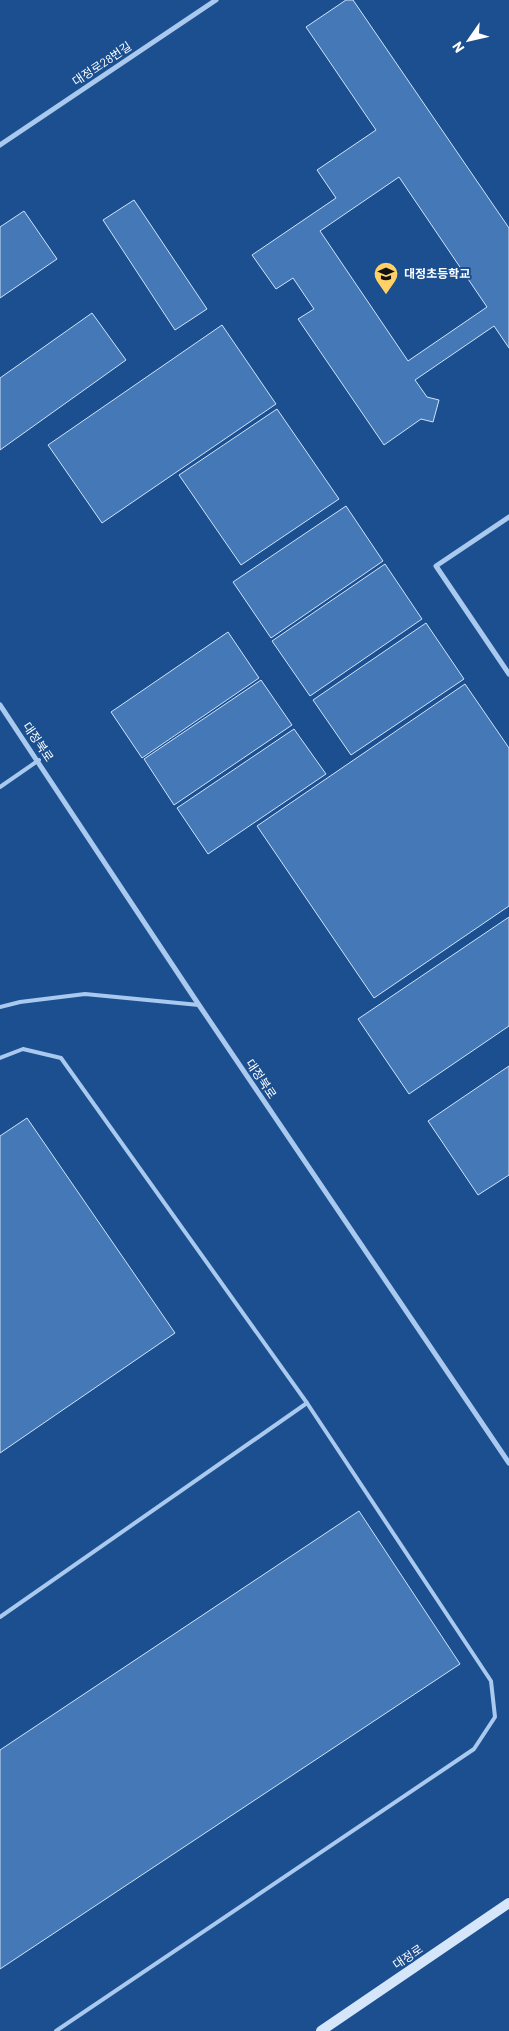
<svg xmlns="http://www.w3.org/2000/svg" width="509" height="2031" viewBox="0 0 509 2031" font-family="Barlow,'Noto Sans KR',sans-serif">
<rect width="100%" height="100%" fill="#1b4f8f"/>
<g fill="#4478b7" stroke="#cfe3fa" fill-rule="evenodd">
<path d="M346,0H353L509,228V348L494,326L415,380L427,397L439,400L433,422L421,419L384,445L298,319L314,309L293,278L276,289L252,255L336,198L317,170L376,130L306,27ZM399,177L487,307L408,361L320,231Z"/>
<polygon points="134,200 207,309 175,330 103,220"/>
<polygon points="24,211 57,259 0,298 0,227"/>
<polygon points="92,313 126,360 0,450 0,378"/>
<polygon points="222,325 276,404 102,523 48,445"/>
<polygon points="277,409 339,499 241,565 179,475"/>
<polygon points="346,506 383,561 271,638 233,582"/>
<polygon points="385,564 422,619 310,696 272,641"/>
<polygon points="426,623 464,679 351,755 313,700"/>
<polygon points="228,632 259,678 142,758 111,712"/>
<polygon points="261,680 292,725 174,805 144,759"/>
<polygon points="465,684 509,748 509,906 374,998 257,826"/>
<polygon points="294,729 326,774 208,854 177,808"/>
<polygon points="509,917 509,1026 409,1094 358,1019"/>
<polygon points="509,1066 509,1175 478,1195 428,1121"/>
<polygon points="27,1118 175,1333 0,1453 0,1136"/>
<polygon points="359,1511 460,1664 0,1969 0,1750"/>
</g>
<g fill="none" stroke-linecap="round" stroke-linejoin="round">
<g stroke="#a9c9ee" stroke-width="4">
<polyline points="0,787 39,760"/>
<polyline points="0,1007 20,1002 85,994 199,1005"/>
<polyline points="0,1058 23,1049 61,1058 307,1403 0,1617"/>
<polyline points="56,2031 474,1749 495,1717 491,1681 307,1403"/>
</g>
<g stroke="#a9c9ee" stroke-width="5">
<polyline points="0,145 216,0"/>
<polyline points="509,517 436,566 509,674"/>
<polyline points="0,705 199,1005 509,1463"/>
</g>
<polyline stroke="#d6e6fa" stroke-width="10" points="321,2031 509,1903"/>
</g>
<defs>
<symbol id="school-pin" viewBox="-11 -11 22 30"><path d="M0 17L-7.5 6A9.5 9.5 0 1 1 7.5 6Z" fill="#ffd166" stroke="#1b4f8f"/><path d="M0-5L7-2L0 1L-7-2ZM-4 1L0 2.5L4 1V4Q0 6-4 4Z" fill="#111"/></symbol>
</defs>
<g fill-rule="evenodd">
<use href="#school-pin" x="372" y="260" width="28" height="38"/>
</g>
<g text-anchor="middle" stroke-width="4" stroke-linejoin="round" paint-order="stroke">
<g font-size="12" fill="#fff" stroke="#1b4f8f">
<text transform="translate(102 64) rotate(-34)" y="4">대정로28번길</text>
<text transform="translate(38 742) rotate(56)" y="4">대정북로</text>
<text transform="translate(261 1079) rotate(56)" y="4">대정북로</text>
<text transform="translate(408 1957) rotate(-34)" y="4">대정로</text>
</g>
<g font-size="12" font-weight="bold" fill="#fff" stroke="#1b4f8f" text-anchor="start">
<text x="404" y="278">대정초등학교</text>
</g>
</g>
<g transform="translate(469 40) rotate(236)" stroke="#1b4f8f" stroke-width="4" paint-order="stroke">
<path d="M0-4L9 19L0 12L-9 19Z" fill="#ffffff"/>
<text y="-8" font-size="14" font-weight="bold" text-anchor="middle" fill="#ffffff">N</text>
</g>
</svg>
